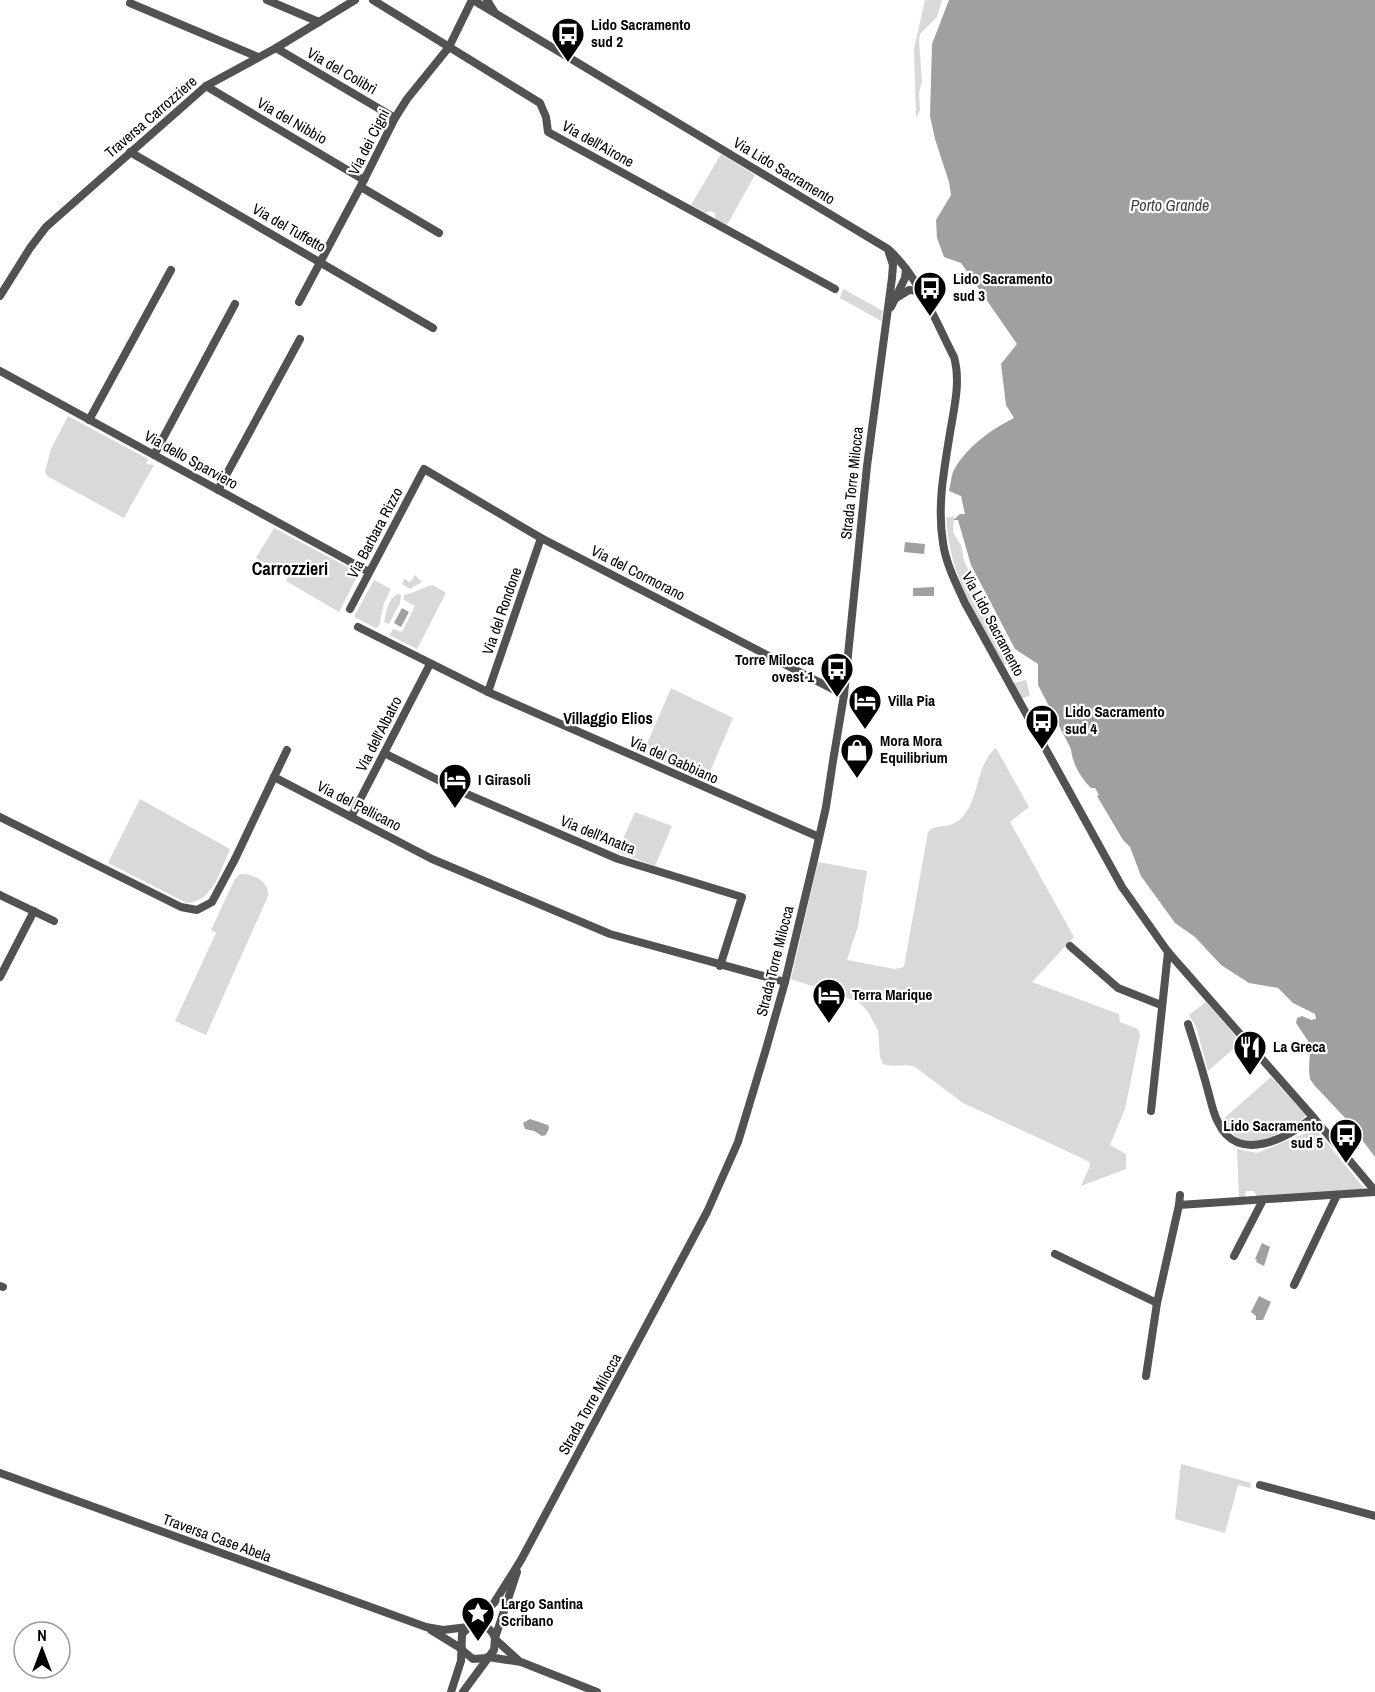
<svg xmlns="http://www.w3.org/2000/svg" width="1375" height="1692" viewBox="0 0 1375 1692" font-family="'Archivo Narrow',sans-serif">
<rect width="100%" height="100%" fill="#fff"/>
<g fill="#d9d9d9">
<polygon points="925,0 942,0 937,17 920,34 919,40 922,81 919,93 920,110 916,118 914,49"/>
<polygon points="721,154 755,175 727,225 715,219 715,213 710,211 706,213 691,205"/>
<polygon points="843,289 883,311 881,321 840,298"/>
<polygon points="68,416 148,459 146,464 154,465 124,518 47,476 45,472 51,449"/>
<path d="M954,516L953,532L961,545L964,560L981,601L987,607L991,620L1010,651L1021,663L1004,665C976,614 950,578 946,518Z"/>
<polygon points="274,528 359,573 339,612 286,581 288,576 256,558"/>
<polygon points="415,575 422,582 410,589 402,584 404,579 410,582"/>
<polygon points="374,580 391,589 384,603 379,626 376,628 354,617"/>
<path d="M433,585L446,593L417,649L389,635L393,629L402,632L415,606L404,600V595C415,593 422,587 433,585Z"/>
<path d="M398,594L401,595L400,603L389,624L384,622C387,612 387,599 398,594Z"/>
<polygon points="1026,680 1030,695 1022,699 1013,683"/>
<polygon points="671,688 733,718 706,781 695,776 695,772 689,770 685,772 663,762 662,759 658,757 655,758 643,753"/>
<path d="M996,748L1029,807L1010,822L1074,937L1032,982L1119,1014L1120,1022L1138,1029L1140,1035L1125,1109L1110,1145L1126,1154V1169L1081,1186L1089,1168L1090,1162L963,1103L915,1067C905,1063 894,1068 883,1064L880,1057L878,1030L868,1012L859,1002L791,979L818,862L867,871L858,926L847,960L895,969L904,967L928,832C939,821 949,833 964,815C980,796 976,764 996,748Z"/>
<path d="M140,799L230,849C221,869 213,902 187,903L108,863Z"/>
<polygon points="635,812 672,826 655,866 617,852"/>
<path d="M240,874C253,873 270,882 268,896L206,1035L175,1021L216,933L211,930L235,879Z"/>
<polygon points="1206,1002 1241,1042 1208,1071 1196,1026 1189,1015"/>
<path d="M1271,1077L1306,1115C1298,1125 1290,1128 1279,1133C1254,1145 1238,1147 1222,1120Z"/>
<polygon points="1316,1129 1363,1187 1361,1190 1257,1197 1254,1191 1246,1191 1245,1197 1239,1198 1237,1149 1257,1153"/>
<polygon points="1181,1464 1251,1483 1250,1488 1238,1485 1225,1533 1175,1519"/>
</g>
<g fill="#a0a0a0">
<path d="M949,0H1375V1157L1348,1121L1315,1086L1310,1079L1309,1071L1310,1044L1296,1023L1297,1018L1302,1016L1311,1020L1316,1019L1315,1014L1293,1003L1278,988L1249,983L1221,965L1195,937L1175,923L1141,876L1130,847L1123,840L1097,796L1099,795L1095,788H1091C1081,778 1072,763 1071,749L1038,685V664L1015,649L971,565L958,520H953L960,514H965L961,496L949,491C951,484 951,474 955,468C968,446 992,429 1014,418L1006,405L1001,364L1017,344L961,263L944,257L937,238L936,220L951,195L949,182L935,139L930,116L932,44Z"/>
<polygon points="905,542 925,544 924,554 904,552"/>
<polygon points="934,587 934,596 913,596 913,588"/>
<polygon points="402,608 409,612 401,627 394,623"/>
<polygon points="530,1119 548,1125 549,1128 546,1135 542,1136 534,1131 525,1129 523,1123"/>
<polygon points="1262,1243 1270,1247 1264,1266 1256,1262 1257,1260 1255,1259"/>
<polygon points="1259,1296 1271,1302 1263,1320 1256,1320 1256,1316 1251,1312"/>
</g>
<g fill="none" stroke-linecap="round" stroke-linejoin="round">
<g stroke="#525252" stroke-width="8">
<polyline points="267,0 319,22"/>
<polyline points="373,0 540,103 546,117 548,132 835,289"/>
<path d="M473,0L888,249C919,277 935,320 954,357C961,382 954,408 950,433C944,470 937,506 943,543C946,564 956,583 965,603L1122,887L1168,952L1313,1117L1375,1191"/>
<polyline points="487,0 495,13"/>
<polyline points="130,3 258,57"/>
<polyline points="276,48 395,118"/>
<polyline points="206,86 364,180"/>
<polyline points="130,152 433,328"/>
<polyline points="361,187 439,233"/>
<polyline points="0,296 30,248 46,227 206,86 276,48 355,0"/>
<polyline points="896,298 909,290 921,291"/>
<polyline points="299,302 364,180 395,118 407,99 449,47 472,0"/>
<polyline points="891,307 905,278 906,269"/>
<polyline points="0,371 369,572"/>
<polyline points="89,420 171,270"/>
<polyline points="154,455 235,304"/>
<polyline points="218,490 300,339"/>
<polyline points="350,609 424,469 541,538 844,695"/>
<polyline points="358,627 488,692 819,837"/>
<polyline points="488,692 541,538"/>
<polyline points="384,753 462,792 618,859 742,897 720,966"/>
<polyline points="274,777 287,750"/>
<polyline points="0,817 181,907 197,910 212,902 235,859 274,777 432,859 610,934 785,982"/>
<polyline points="351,817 430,664"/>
<polyline points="0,895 54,921"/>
<polyline points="1070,946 1118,988 1161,1005"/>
<polyline points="0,977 34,911"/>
<path d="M1188,1024C1195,1046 1202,1068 1208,1091C1211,1101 1213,1113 1218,1122C1237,1165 1289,1138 1313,1117"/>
<polyline points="1151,1111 1168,952"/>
<polyline points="1179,1205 1180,1195"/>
<polyline points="1055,1254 1157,1303"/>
<polyline points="1234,1256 1263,1200"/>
<polyline points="1294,1285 1337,1195"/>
<polyline points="0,1286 3,1287"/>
<polyline points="1146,1376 1157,1303 1179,1205 1375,1192"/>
<polyline points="0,1473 426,1627 443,1630 468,1627"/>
<polyline points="1260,1485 1375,1516"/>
<path d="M470,1626C482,1623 491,1627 495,1638"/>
<polyline points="431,1630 462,1649"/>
<polyline points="496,1640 518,1660"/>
<polyline points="462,1650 473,1659 487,1658"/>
<polyline points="488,1657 521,1662 597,1692"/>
<polyline points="451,1692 461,1661 462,1634 494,1603 521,1560 707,1212 738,1142 766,1049 785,982 814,860 826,807 833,761 844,695 867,466 892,278 893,265 889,253"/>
<polyline points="463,1692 494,1650 495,1638 517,1572"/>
</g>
</g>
<defs>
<symbol id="bus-pin" viewBox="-11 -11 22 30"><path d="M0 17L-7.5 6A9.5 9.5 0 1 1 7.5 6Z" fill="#000" stroke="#fff"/><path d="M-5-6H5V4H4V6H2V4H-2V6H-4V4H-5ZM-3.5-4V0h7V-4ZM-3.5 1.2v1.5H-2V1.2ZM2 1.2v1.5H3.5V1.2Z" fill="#fff"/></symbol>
<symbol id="hotel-pin" viewBox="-11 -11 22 30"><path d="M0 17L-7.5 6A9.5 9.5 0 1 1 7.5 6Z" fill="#000" stroke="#fff"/><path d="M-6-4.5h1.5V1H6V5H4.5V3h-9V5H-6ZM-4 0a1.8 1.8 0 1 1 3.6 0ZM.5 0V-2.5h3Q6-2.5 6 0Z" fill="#fff"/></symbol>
<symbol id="shop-pin" viewBox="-11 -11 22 30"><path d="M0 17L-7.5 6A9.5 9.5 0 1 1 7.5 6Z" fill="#000" stroke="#fff"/><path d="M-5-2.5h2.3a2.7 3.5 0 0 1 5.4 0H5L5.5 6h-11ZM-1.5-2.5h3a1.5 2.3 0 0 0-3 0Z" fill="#fff"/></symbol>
<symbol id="restaurant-pin" viewBox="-11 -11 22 30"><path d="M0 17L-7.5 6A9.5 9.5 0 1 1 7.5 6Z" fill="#000" stroke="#fff"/><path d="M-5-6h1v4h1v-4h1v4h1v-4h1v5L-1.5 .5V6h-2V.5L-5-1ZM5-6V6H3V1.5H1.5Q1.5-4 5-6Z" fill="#fff"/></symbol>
<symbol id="sight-pin" viewBox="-11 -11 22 30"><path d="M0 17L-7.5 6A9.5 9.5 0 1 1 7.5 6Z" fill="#000" stroke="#fff"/><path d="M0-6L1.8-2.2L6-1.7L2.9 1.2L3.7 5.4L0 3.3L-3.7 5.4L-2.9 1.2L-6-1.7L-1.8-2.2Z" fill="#fff"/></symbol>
</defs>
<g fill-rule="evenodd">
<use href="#bus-pin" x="549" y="15" width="38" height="52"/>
<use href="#bus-pin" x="911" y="269" width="38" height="52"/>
<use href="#bus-pin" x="818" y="650" width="38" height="52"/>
<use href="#hotel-pin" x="846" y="682" width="38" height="52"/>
<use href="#bus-pin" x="1023" y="702" width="38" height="52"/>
<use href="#shop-pin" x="838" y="731" width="38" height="52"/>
<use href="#hotel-pin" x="436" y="761" width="38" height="52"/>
<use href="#hotel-pin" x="810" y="976" width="38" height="52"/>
<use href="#restaurant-pin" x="1231" y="1028" width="38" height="52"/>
<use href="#bus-pin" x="1327" y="1116" width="38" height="52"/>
<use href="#sight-pin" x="459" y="1594" width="38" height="52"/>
</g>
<g text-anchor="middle" stroke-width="4.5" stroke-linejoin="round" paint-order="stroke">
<g font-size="15" font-weight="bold" fill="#000" stroke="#fff" text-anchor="start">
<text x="591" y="30">Lido Sacramento<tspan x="591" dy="17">sud 2</tspan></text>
<text x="953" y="284">Lido Sacramento<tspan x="953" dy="17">sud 3</tspan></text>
<text x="814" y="665" text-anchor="end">Torre Milocca<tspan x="814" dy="17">ovest 1</tspan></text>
<text x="888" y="706">Villa Pia</text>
<text x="1065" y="717">Lido Sacramento<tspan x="1065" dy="17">sud 4</tspan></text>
<text x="880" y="746">Mora Mora<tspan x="880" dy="17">Equilibrium</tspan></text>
<text x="478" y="785">I Girasoli</text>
<text x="852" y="1000">Terra Marique</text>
<text x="1273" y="1052">La Greca</text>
<text x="1323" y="1131" text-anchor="end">Lido Sacramento<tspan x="1323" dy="17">sud 5</tspan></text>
<text x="501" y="1609">Largo Santina<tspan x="501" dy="17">Scribano</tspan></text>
</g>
<g font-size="15" fill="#000" stroke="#fff">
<text transform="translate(342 71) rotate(30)" y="5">Via del Colibrì</text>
<text transform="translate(151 117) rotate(-41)" y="5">Traversa Carrozziere</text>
<text transform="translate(292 121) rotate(30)" y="5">Via del Nibbio</text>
<text transform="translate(369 142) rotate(-63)" y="5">Via dei Cigni</text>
<text transform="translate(598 144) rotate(29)" y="5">Via dell'Airone</text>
<text transform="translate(784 171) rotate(31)" y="5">Via Lido Sacramento</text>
<text transform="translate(289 228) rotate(30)" y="5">Via del Tuffetto</text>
<text transform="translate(191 460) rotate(29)" y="5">Via dello Sparviero</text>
<text transform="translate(852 483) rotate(-84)" y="5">Strada Torre Milocca</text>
<text transform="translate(375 533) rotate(-62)" y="5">Via Barbara Rizzo</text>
<text transform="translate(638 573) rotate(27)" y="5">Via del Cormorano</text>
<text transform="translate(502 611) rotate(-71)" y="5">Via del Rondone</text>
<text transform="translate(993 624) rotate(62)" y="5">Via Lido Sacramento</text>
<text transform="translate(379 734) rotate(-63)" y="5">Via dell'Albatro</text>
<text transform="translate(674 760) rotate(24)" y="5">Via del Gabbiano</text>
<text transform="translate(359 806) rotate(27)" y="5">Via del Pellicano</text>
<text transform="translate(598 835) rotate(22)" y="5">Via dell'Anatra</text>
<text transform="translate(775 961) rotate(-76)" y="5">Strada Torre Milocca</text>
<text transform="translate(590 1404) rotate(-61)" y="5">Strada Torre Milocca</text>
<text transform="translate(217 1538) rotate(20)" y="5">Traversa Case Abela</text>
</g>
<g font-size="16" font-style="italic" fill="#414141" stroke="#fff">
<text x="1170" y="211">Porto Grande</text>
</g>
<g font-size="16" font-weight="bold" fill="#000" stroke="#fff">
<text x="608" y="724">Villaggio Elios</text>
</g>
<g font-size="18" font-weight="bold" fill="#000" stroke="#fff">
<text x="290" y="575">Carrozzieri</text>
</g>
</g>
<g transform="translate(42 1650)"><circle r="28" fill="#ffffff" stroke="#999999" stroke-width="1.5"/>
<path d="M0-4.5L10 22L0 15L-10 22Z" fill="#000000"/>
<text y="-9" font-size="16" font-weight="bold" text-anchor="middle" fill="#000000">N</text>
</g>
</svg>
